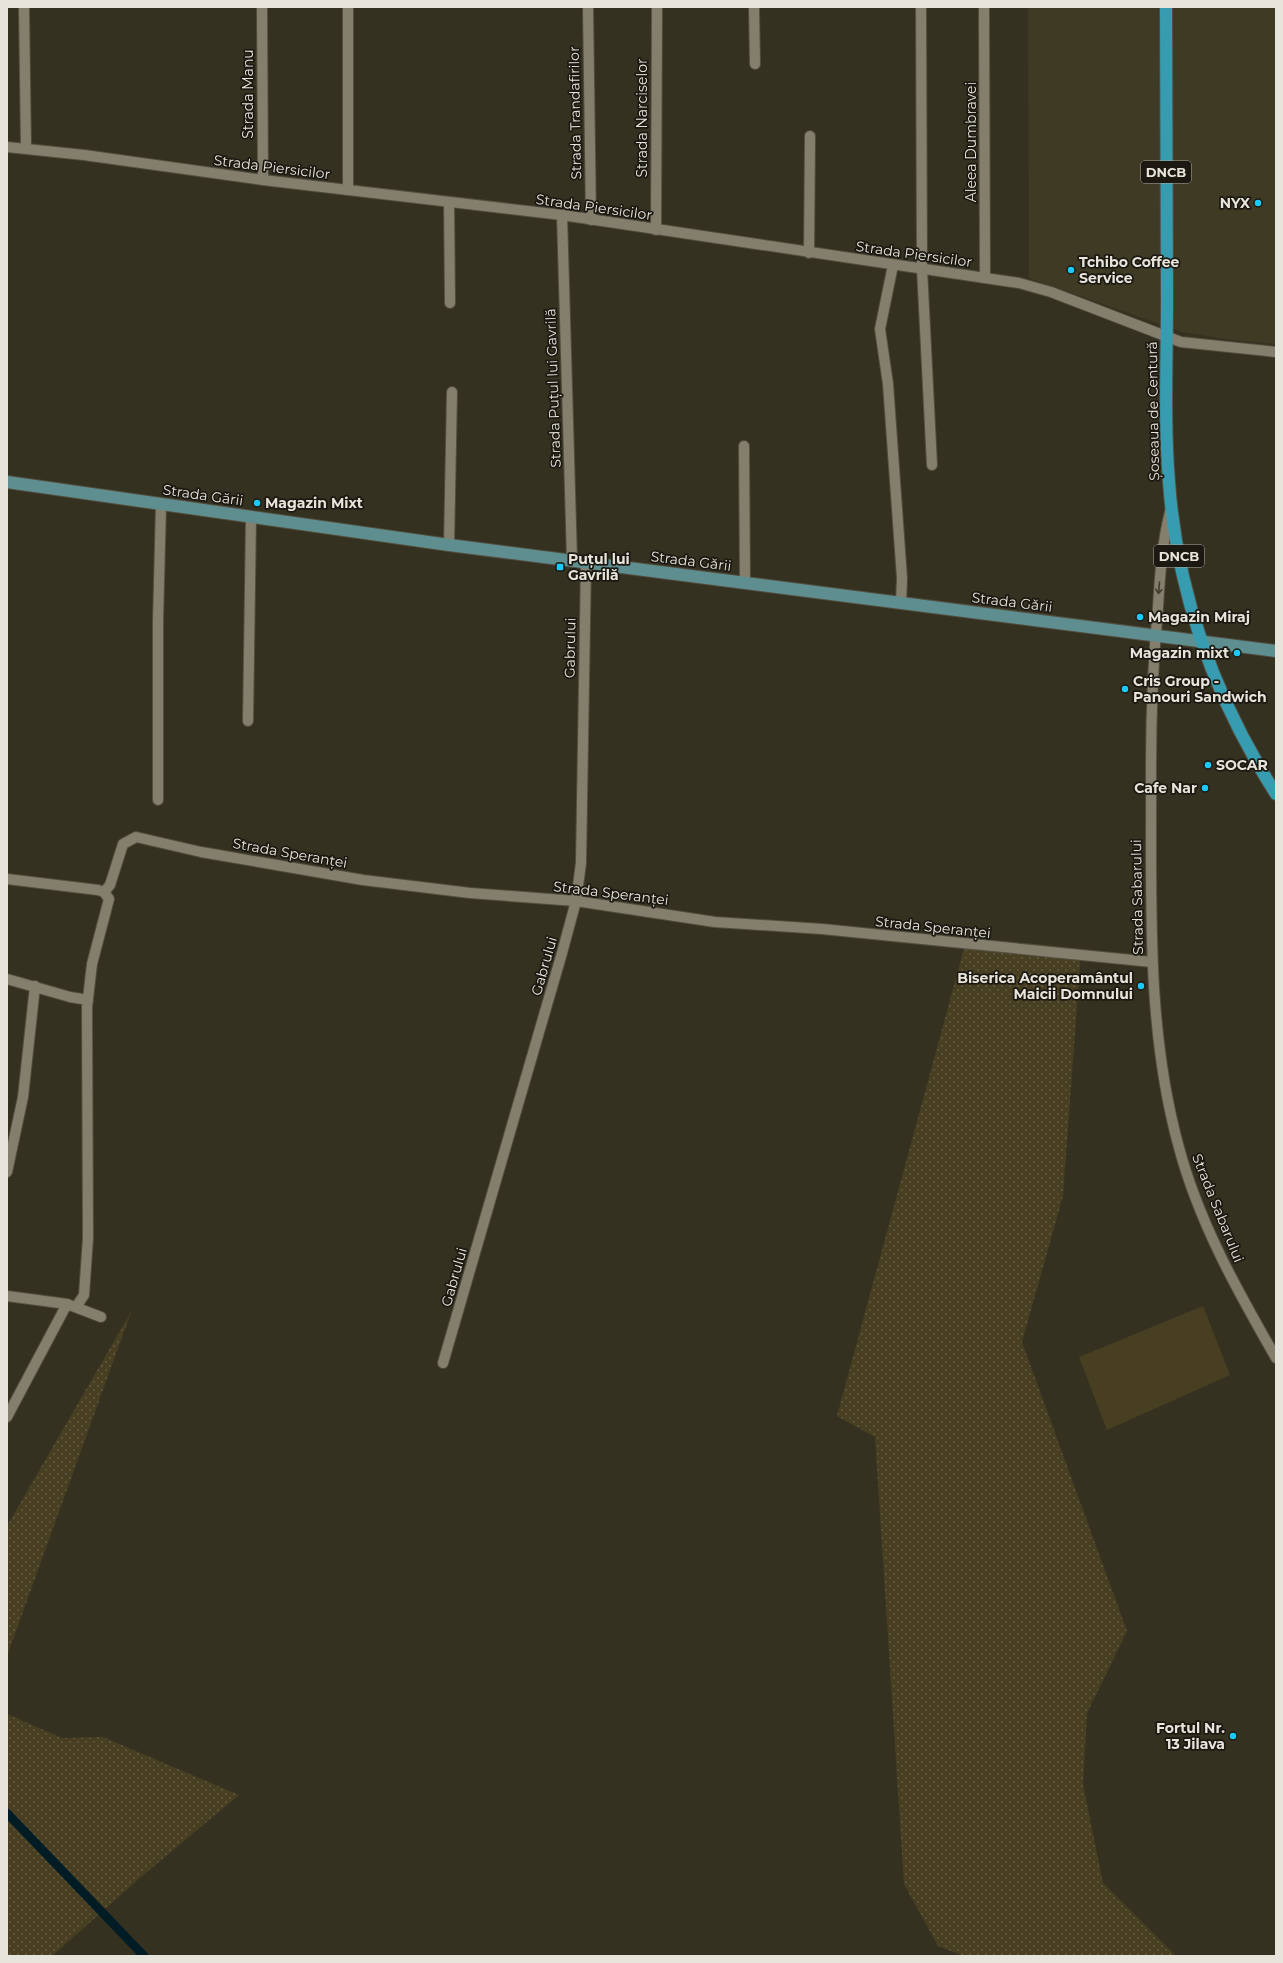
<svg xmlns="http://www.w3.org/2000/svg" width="1283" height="1963" viewBox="0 0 1283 1963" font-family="Montserrat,sans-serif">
<defs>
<pattern id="grass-dots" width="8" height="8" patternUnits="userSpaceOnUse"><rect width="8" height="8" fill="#483f22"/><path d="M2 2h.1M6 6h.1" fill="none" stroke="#625b42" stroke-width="1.8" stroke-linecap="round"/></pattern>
</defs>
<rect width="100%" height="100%" fill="#353121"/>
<polygon fill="#3f3a24" points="1028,7 1276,7 1276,344 1232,340 1182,332 1029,278"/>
<g fill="url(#grass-dots)">
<polygon points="966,941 1081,951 1063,1196 1022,1342 1127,1631 1087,1713 1083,1785 1103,1883 1176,1956 964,1956 938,1946 904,1884 875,1437 837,1416"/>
<polygon points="131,1312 7,1656 7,1526"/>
<polygon points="7,1714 62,1738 103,1737 239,1795 141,1877 52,1956 7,1956"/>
</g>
<polygon fill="#483f22" points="1203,1306 1230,1375 1107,1430 1079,1357"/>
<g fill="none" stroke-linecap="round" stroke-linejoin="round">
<polyline stroke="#021c26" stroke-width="9" points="7,1813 144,1956"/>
<defs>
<g id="street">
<polyline points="24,7 26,148"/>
<polyline points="262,7 263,180"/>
<polyline points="348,7 348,190"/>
<polyline points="588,7 591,220"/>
<polyline points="754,7 755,64"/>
<polyline points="921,7 922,269 932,465"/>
<polyline points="984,7 985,278"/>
<polyline points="7,147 84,155 263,180 562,215 985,278 1019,283 1051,292 1181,342 1276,352"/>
<polyline points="449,202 450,303"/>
<polyline points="562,215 572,560"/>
<polyline points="656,230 657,7"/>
<polyline points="809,253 810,136"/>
<polyline points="893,265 880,329 888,384 902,578 901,603"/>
<polyline points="744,446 745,583"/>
<path d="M1170,512C1162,543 1160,575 1158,607C1153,661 1151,715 1151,769C1152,894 1145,1022 1178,1144C1198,1221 1237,1290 1276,1358"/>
<polyline points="449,545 452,392"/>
<polyline points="248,721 251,517"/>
<polyline points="158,800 158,622 161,505"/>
<polyline points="7,879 98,890 104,892 109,899 92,964 87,1007 88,1238 84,1295 76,1307"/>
<polyline points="104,892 110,885 123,844 136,837 201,852 363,880 470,893 576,901 715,922 822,929 1152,962"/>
<polyline points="7,979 70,997 88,1000"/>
<polyline points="7,1172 23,1097 35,986"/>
<polyline points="7,1296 67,1304 101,1317"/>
<polyline points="443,1363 562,953 576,901 581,863 586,562"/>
<polyline points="7,1417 67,1304"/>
</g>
<polyline id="secondary" points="7,482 449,545 1276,651"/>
<path id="primary" d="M1166,7C1166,105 1167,202 1167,300C1167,360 1164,422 1169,482C1177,594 1216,700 1276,794"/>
</defs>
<use href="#street" stroke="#524e40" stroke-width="12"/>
<use href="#secondary" stroke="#524e40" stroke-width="14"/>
<use href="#primary" stroke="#524e40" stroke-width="14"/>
<use href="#street" stroke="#847f6d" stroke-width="10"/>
<use href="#secondary" stroke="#5e8e8f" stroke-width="12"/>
<use href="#primary" stroke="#379cb0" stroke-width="12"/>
</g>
<defs><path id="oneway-shaft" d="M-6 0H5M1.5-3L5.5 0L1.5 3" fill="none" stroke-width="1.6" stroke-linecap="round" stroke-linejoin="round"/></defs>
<use stroke="#403d32" href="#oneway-shaft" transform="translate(1159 588) rotate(95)"/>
<g fill="#19cafc" stroke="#1b1912" stroke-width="1.5">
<circle cx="1258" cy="203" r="4"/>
<circle cx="1071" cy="270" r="4"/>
<circle cx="257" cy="503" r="4"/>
<rect x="556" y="563" width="8" height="8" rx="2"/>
<circle cx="1140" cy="617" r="4"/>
<circle cx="1237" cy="653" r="4"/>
<circle cx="1125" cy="689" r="4"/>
<circle cx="1208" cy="765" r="4"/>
<circle cx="1205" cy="788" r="4"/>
<circle cx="1141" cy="986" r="4"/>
<circle cx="1233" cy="1736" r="4"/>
</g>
<g text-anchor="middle" stroke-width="3.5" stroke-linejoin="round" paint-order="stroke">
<g fill="#1b1912" stroke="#aaa89f" stroke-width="1">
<rect x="1141" y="161" width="50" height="22" rx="3"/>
<rect x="1154" y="545" width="50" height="22" rx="3"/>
</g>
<g font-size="13" font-weight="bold" fill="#e7e5db">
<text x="1166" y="177">DNCB</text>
<text x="1179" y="561">DNCB</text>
</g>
<g font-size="14" fill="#e7e5db" stroke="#1b1912">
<text transform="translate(248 94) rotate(-90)" y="5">Strada Manu</text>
<text transform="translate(575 113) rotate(-91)" y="5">Strada Trandafirilor</text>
<text transform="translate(642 118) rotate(-90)" y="5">Strada Narciselor</text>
<text transform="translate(971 142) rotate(-90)" y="5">Aleea Dumbravei</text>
<text transform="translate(272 167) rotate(7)" y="5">Strada Piersicilor</text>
<text transform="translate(594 207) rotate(8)" y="5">Strada Piersicilor</text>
<text transform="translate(914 254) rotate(8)" y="5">Strada Piersicilor</text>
<text transform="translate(553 388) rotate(-92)" y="5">Strada Puțul lui Gavrilă</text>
<text transform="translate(1153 411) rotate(-91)" y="5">Șoseaua de Centură</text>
<text transform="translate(203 495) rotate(8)" y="5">Strada Gării</text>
<text transform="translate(691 561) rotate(7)" y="5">Strada Gării</text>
<text transform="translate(1012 602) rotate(7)" y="5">Strada Gării</text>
<text transform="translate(570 648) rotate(-89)" y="5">Gabrului</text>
<text transform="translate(290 853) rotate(10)" y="5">Strada Speranței</text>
<text transform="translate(611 893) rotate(7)" y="5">Strada Speranței</text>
<text transform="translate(1137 897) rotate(-91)" y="5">Strada Sabarului</text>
<text transform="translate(933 927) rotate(6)" y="5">Strada Speranței</text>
<text transform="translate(544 966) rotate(-74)" y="5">Gabrului</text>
<text transform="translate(1218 1208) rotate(68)" y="5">Strada Sabarului</text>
<text transform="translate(454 1277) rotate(-74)" y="5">Gabrului</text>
</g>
<g font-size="14" font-weight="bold" fill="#e7e5db" stroke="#1b1912" text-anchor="start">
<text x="1250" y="208" text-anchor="end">NYX</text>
<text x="1079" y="267">Tchibo Coffee<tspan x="1079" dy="16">Service</tspan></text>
<text x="265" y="508">Magazin Mixt</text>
<text x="568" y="564">Puțul lui<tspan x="568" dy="16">Gavrilă</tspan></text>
<text x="1148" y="622">Magazin Miraj</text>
<text x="1229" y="658" text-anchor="end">Magazin mixt</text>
<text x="1133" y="686">Cris Group -<tspan x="1133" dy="16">Panouri Sandwich</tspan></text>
<text x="1216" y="770">SOCAR</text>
<text x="1197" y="793" text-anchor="end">Cafe Nar</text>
<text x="1133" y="983" text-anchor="end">Biserica Acoperamântul<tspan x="1133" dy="16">Maicii Domnului</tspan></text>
<text x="1225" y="1733" text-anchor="end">Fortul Nr.<tspan x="1225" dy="16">13 Jilava</tspan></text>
</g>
</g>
<rect width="1283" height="1963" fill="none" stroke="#e7e5db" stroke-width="16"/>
</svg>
